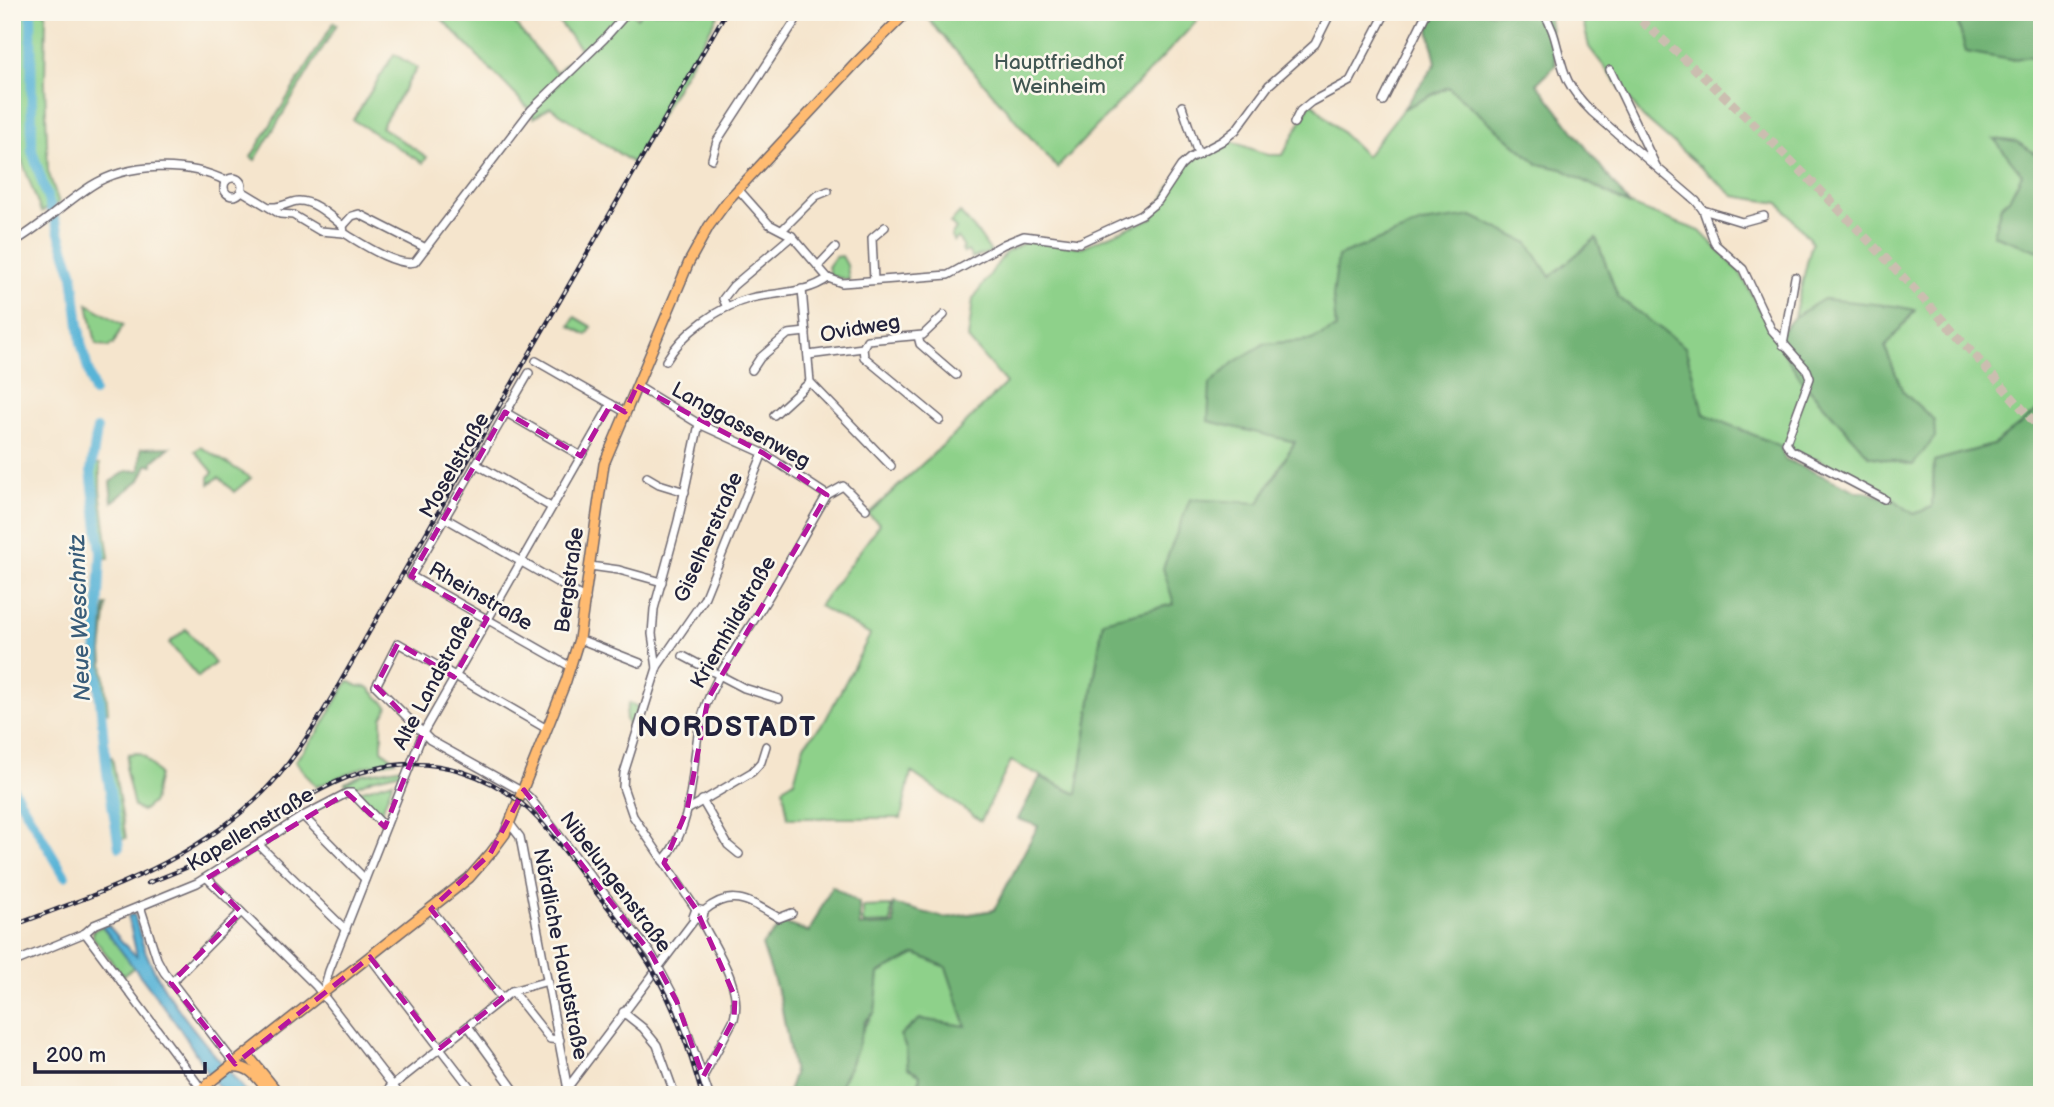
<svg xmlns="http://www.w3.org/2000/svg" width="2054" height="1107" viewBox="0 0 2054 1107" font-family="'Balsamiq Sans',sans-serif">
<rect width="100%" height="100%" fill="#fbf7ec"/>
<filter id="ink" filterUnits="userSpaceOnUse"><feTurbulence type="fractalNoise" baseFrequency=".0143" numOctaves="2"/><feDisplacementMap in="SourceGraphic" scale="14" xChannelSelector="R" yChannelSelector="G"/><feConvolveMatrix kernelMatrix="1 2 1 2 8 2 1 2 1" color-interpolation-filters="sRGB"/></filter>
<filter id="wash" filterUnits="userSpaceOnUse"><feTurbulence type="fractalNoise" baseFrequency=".00686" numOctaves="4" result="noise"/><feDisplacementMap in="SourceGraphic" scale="28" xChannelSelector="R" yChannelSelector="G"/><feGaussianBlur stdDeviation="1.57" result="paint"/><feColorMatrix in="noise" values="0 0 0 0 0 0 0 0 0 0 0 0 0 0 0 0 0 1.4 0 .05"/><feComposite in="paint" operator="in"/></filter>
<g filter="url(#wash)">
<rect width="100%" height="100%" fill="#f5e5cd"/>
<g fill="#8ed18a" stroke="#587a62" stroke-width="2">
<polygon points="21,12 46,12 45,83 48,171 59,203 41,212 21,158 12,149 12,87 19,81"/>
<polygon points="435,12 493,12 497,18 505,12 556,73 581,50 551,12 632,12 637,18 642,12 720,12 633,163 550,107 534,118 531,111"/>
<polygon points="922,12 1189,12 1197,21 1057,168"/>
<polygon points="1581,12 1955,12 1966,52 2011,60 2028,56 2042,61 2042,158 2017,142 1995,139 2022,174 2010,198 2001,206 1993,235 2042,252 2042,407 1993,445 1934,461 1932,507 1914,515 1889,496 1818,459 1811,459 1704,414 1685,347 1618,297 1596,238 1550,277 1528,243 1333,296 1336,328 1312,340 1263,344 1208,421 1295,441 1259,503 1174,604 1103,621 1077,794 1011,761 981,821 911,772 901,818 788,818 783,788 794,781 804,745 825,721 870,635 819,606 880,524 868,514 957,432 1006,383 968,339 973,299 1005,253 1027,241 1082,247 1152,218 1181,169 1200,155 1228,140 1268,155 1283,155 1311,102 1366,156 1403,109 1448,87 1538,164 1562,169 1630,205 1700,231 1740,272 1775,339 1803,382 1869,456 1912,465 1934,420 1903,392 1885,347 1915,311 1824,299 1794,317 1812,242 1779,203 1734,196 1643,117 1589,47"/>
<polygon points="334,22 337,24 255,160 251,157"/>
<polygon points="394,54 417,68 381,127 427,157 423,163 353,120"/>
<polygon points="960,213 978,233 991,252 972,258 968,251 964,253 962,250 964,248 958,238 954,241 951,236 956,229 950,223"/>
<polygon points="842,256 847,265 849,280 831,276 828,267 835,257"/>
<polygon points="88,304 123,325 113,345 111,344 109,347 96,344"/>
<polygon points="575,317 592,327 587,335 570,326"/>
<polygon points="201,447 246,475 251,478 234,492 219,477 209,484 209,477 213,472 195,451"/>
<polygon points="95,464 100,464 100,490 109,558 104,558 95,489"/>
<polygon points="105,605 107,605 102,652 108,712 104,711 100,652"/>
<polygon points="186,629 215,663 198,677 169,643"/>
<polygon points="348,681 358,686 368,687 388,707 382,718 382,750 395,761 364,767 316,787 295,761 319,731"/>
<path d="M629,703L638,707L630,727C623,720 626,712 629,703Z"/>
<polygon points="138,753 144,756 159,774 153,802 142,811 134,807 126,771 128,754"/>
<polygon points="112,757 126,838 119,841 107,758"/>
<polygon points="403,767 402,772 372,779 349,790 345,783 363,774"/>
<polygon points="393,781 380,816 358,793 359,791"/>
<polygon points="891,906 891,923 863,924 863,907"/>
<polygon points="102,926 134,967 123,976 93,937 93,931"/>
<path d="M916,954L946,967L966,1026L920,1019L901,1035L906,1048L908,1068L920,1074L918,1095H828C857,1079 852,1034 875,1012L879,973Z"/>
</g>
<g fill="#72b376" stroke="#4a6a58" stroke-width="2">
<polygon points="1434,12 1548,12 1556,65 1537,83 1630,205 1562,169 1538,164 1448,87 1403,109 1436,63 1429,29"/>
<polygon points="1955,12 2042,12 2042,61 2028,56 2011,60 1966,52"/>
<polygon points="1994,139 2017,142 2042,158 2042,252 1993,235 2001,206 2010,198 2022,174"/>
<polygon points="1472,216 1528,243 1550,277 1596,238 1618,297 1685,347 1704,414 1780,446 1785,459 1859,492 1864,491 1886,498 1889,496 1914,514 1932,507 1934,461 1993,445 2042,407 2042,1095 918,1095 920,1074 908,1068 906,1048 900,1035 920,1019 966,1026 946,967 916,954 879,973 875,1012 865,1021 857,1049 839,1089 828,1095 787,1095 794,1074 780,999 762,945 783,923 809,932 832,886 859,903 860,926 894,925 893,904 945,918 994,910 1038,826 1018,819 1040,777 1077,794 1103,621 1174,604 1163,568 1190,499 1259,503 1295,442 1208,421 1210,384 1234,362 1264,344 1312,340 1336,328 1333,296 1338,256 1422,223"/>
<polygon points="1824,299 1895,306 1915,310 1885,347 1903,392 1934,420 1935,437 1913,465 1869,456 1803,382 1775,339 1794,317"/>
<polygon points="170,447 153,461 153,465 147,465 140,480 112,502 110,482 127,471 140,470 141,448"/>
</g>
<path fill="#59b4d7" stroke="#3e6b89" stroke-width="2" d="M134,914C138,927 141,942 147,955C167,1003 215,1055 249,1095H226C206,1075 196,1052 180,1029C155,994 128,960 102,926L107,924L130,951L137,956L128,916Z"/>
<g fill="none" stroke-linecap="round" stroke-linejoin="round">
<g stroke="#59b4d7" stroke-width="10">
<polyline points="31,12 32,151 73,275 81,343 94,392"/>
<polyline points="97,429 91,471 101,553 96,659 107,773 119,847"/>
<polyline points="12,787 65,876"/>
</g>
</g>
</g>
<g filter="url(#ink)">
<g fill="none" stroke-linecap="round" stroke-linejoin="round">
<path stroke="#cbbeb0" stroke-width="9" stroke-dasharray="9 4.5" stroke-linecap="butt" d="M1631,12C1780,140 1912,284 2042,431"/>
<defs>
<g id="minor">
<path d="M1543,12C1558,34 1557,58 1568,81C1574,93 1583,103 1592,112L1696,201L1703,210L1715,244L1743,269L1771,329L1807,370L1810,378L1786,443L1791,450L1884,499"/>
<polyline points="1610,70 1656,166"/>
<polyline points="1383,101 1427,12"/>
<polyline points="1182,106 1198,154"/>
<polyline points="1294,123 1300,111 1311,102 1350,81 1386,12"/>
<polyline points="712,159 717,141 801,12"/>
<circle cx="233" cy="187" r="9"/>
<polyline points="738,189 769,224 792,236 828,278"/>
<polyline points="242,191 280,214 293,215 320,231 344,233"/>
<path d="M270,207C282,208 288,202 298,201C314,200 331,217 343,226L344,233C361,243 396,267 415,262L531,110L604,39L628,12"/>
<polyline points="1703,210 1742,222 1764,216"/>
<polyline points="343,226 352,216 359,214 426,248"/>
<polyline points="782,230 816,196 828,191"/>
<path d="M12,243C41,227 63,204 91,186C128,162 188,162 226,181"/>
<polyline points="818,266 835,248"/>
<polyline points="874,280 872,238 885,227"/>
<polyline points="802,289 810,382 891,466"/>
<polyline points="727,307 723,299 733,286 792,236"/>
<polyline points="918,336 920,344 956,375"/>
<polyline points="1783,345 1795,277"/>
<polyline points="863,348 864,357 940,420"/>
<polyline points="808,355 863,348 867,340 923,335 944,315"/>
<polyline points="536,361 625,412"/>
<path d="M666,361C683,332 718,307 751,298C776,292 807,294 828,278L842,283L948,275L1004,244L1024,236L1079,243L1142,214L1158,201L1181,166L1190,158L1222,141L1236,130L1269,85L1315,44L1331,12"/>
<polyline points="752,370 760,358 788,334 806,332"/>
<polyline points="529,373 411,576 571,667"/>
<polyline points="637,386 699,424 763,453 827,495"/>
<polyline points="505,412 581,456"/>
<polyline points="774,415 810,382"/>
<polyline points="699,424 678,521 654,609 652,634 657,668 624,773 623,787 633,816 696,909 704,911 703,918 701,920"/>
<polyline points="476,464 551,507"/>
<polyline points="647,477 659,484 685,492"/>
<polyline points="445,518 586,599"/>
<polyline points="590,566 619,570 662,582"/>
<polyline points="579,639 640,663"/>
<polyline points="683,656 744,688 779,699"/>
<polyline points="657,667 704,599 763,453"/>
<polyline points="547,729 398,643 376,686 430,740 523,792 530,798 652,955 677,1002 709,1095"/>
<polyline points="702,800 728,845 739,854"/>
<polyline points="687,810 752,772 761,762 766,746"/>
<polyline points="303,816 365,879"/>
<polyline points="510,824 520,837 569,1095"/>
<polyline points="259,845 346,930"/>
<path d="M663,861C694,827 691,771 699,729C708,683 739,645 763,606C785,570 805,532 827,495L843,486L866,509"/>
<polyline points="207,878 316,986 400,1095"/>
<polyline points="140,906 157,959 164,972 235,1064"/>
<polyline points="431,909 502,999"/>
<path d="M696,909L693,917L701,920C715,949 743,986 734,1019L703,1077"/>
<path d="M704,911C732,887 751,902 779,918L792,913"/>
<polyline points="85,933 206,1095"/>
<polyline points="370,957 476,1095"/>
<polyline points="12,963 85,933 94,925 197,883 303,816 347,793 352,793 385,827"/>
<polyline points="171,983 241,912"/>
<polyline points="512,991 550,1039 560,1040"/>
<polyline points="323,993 329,971 423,733 611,404"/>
<polyline points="623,1012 643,1028 657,1045 675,1095"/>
<polyline points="468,1026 518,1095"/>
<polyline points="381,1095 512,991 548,981"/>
<polyline points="562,1095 695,919"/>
</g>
<g id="major">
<polyline points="247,1054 280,1095"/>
<path d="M231,1067C251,1064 259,1081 271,1095"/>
<polyline points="194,1095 469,878 490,854 505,834 566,681 579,639 604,464 689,262 709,226 728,200 855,64 907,12"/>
</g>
</defs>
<use href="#minor" stroke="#6c666e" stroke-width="10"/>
<use href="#major" stroke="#6c666e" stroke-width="12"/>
<use href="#minor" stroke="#fff" stroke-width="7"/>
<use href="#major" stroke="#ffbb71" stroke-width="9"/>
<defs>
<g id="rail">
<path d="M148,883C176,872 203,862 230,846C276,819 321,781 374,769C434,754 497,775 538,819C558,840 574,864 591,886C613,914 636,941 654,972C676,1009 690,1053 702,1095"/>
<path d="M12,926C110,889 209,857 279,775C303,746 322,714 341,681L726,12"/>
</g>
</defs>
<use href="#rail" stroke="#22223b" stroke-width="4.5"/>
<use href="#rail" stroke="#fbf7ec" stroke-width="2" stroke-dasharray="5" stroke-linecap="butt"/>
</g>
</g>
<path fill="none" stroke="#b5179e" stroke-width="5" stroke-dasharray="14 9" stroke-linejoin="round" d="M637,386L763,453L827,495L708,699L687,810L664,863L696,909L735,997L734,1019L703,1077L677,1002L652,955L524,790L490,854L431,909L502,999L440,1048L370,957L235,1064L171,983L241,912L207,878L347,793L385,827L422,734L376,686L398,643L454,677L487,619L411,576L505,412L581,456L611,404L625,412Z"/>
<g text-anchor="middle" stroke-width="5" stroke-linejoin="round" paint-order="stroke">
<g font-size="21" fill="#425753" stroke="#fbf7ec">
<text x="1059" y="69">Hauptfriedhof<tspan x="1059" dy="24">Weinheim</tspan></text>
</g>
<g font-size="21" fill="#22223b" stroke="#fbf7ec">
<text transform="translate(860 328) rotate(-10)" y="7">Ovidweg</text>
<text transform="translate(741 425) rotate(29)" y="7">Langgassenweg</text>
<text transform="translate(454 465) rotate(-60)" y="7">Moselstraße</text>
<text transform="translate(708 537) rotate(-66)" y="7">Giselherstraße</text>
<text transform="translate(569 580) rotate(-82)" y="7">Bergstraße</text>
<text transform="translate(481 596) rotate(30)" y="7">Rheinstraße</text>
<text transform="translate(733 622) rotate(-60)" y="7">Kriemhildstraße</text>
<text transform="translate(433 682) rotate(-62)" y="7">Alte Landstraße</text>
<text transform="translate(250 829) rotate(-31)" y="7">Kapellenstraße</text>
<text transform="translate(616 882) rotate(53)" y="7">Nibelungenstraße</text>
<text transform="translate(561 954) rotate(79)" y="7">Nördliche Hauptstraße</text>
</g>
<g font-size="23" font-style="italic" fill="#385c79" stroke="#fbf7ec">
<text transform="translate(79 618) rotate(-92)" y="8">Neue Weschnitz</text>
</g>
<g font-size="28" font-weight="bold" letter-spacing="2" fill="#22223b" stroke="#fbf7ec">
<text x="727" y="736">NORDSTADT</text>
</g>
</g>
<rect width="2054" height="1107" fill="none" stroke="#fbf7ec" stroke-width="42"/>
<path d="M35 1062v10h170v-10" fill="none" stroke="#22223b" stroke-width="3.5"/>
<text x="46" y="1062" font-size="21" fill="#22223b" stroke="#fbf7ec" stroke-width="5" paint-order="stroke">200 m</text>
</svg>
